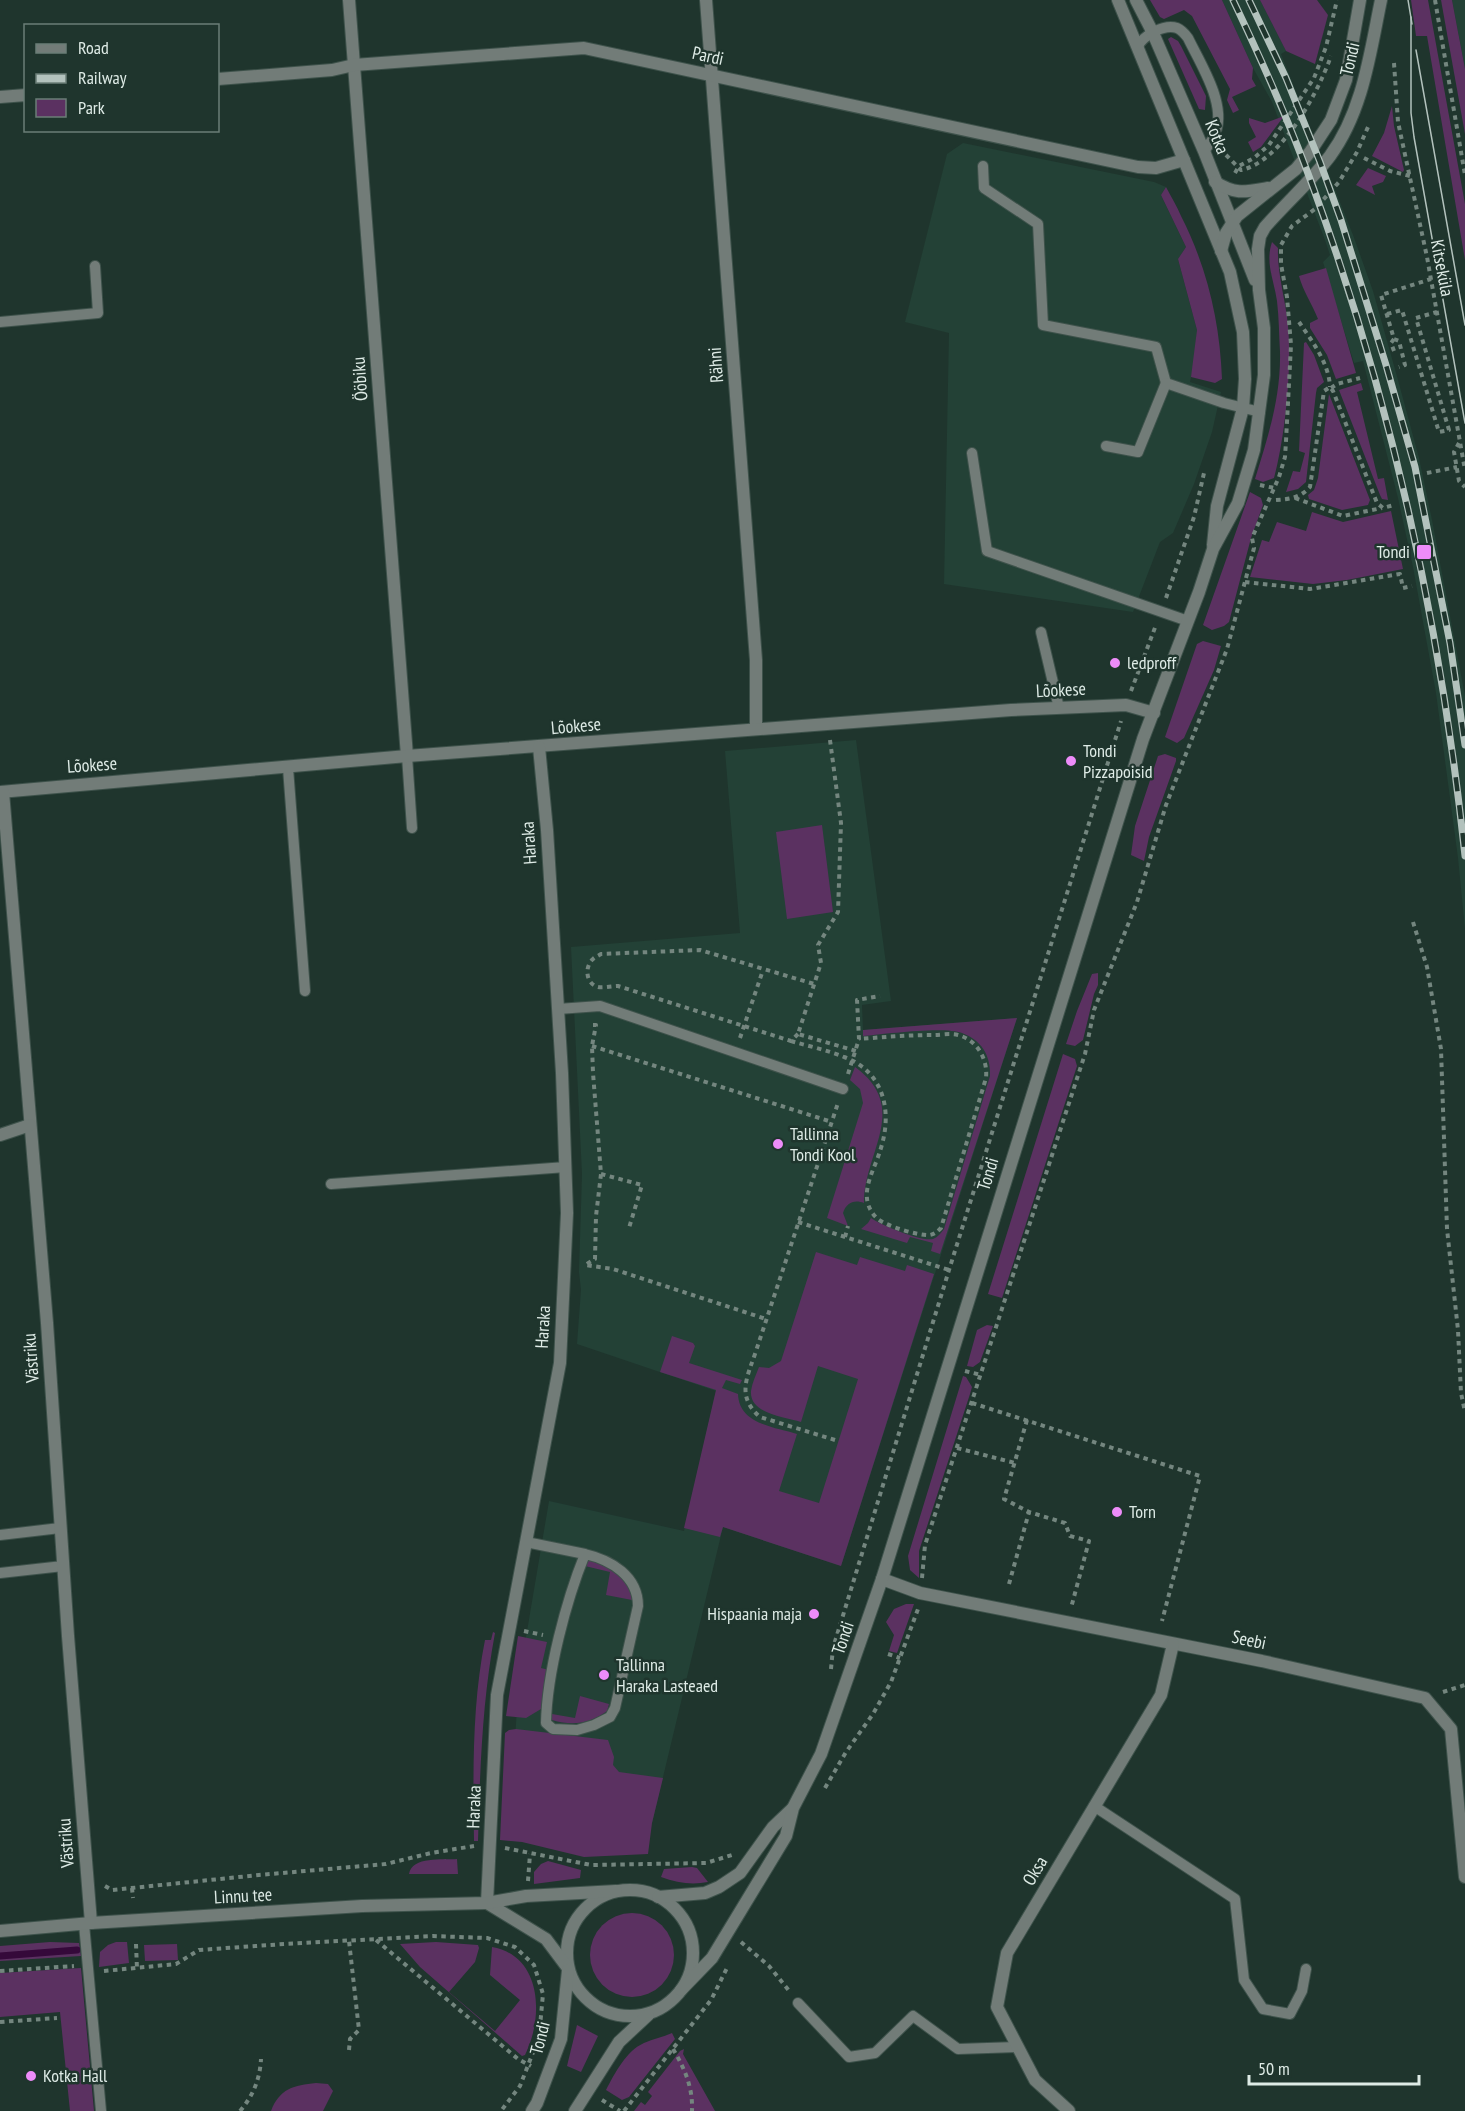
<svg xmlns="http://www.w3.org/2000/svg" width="1465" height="2111" viewBox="0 0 1465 2111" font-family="'PT Sans Narrow',sans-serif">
<rect width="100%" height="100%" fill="#1f352d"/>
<g fill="#234136">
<polygon points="1222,0 1260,0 1286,51 1281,54 1353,235 1373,291 1398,380 1419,458 1432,520 1465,696 1465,929 1458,858 1436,693 1413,567 1398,498 1363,361 1354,363 1323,262 1330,255 1325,240 1272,102 1253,68"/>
<polygon points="1452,0 1465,0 1465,69"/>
<polygon points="963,143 1154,182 1166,187 1161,195 1186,247 1178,259 1197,330 1196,355 1190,382 1221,392 1212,432 1194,484 1173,533 1160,542 1133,612 944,584 949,333 905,322 947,154"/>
<polygon points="856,740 891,1001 862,1005 863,1030 1017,1018 841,1566 723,1527 652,1823 509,1834 517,1708 525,1643 549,1501 684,1531 716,1391 577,1344 581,1290 579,1272 582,1174 571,947 740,933 725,751"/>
</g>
<g fill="#5b3161">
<polygon points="1150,0 1222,0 1253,68 1252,79 1256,86 1232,97 1239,110 1233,113 1227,100 1230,89 1192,16 1184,10 1164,19 1160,17"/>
<polygon points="1260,0 1317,0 1328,15 1315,64 1286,51"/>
<polygon points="1411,0 1428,0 1465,204 1465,260 1427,36 1416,36"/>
<polygon points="1441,0 1452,0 1465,69 1465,134"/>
<polygon points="1171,37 1178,41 1181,46 1206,96 1205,110 1199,109 1168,39"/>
<polygon points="1392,106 1394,126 1404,170 1403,172 1372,156 1384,133"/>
<polygon points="1284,116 1261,147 1253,152 1248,142 1256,137 1249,123 1249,118 1265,123"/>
<polygon points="1368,168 1386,176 1383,182 1372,186 1375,195 1356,185"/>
<path d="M1166,187C1171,197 1177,206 1181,216C1207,267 1220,322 1222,379L1215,383L1191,377L1197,330L1178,259L1186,247L1161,195Z"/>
<path d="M1272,242L1278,248C1277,274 1286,301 1288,326C1292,369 1285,437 1274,478L1263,482L1255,479C1268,437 1281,397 1280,352C1279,335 1279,318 1277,301C1274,280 1265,263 1272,242Z"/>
<path d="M1326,268L1356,373L1336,379L1327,355L1310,328V323L1318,319C1312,304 1303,291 1299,276Z"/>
<polygon points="1306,342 1314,355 1324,382 1317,388 1316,393 1306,482 1298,489 1286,492 1293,471 1300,472 1305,453 1299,451 1304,343"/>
<polygon points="1361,383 1363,390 1357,392 1378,479 1384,478 1388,500 1382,499 1380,495 1339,390"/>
<polygon points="1329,394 1370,500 1368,505 1342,510 1309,499 1308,495 1314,490 1318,478"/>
<polygon points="1250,492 1261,498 1263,505 1251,538 1229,622 1224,626 1212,630 1203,625"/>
<polygon points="1391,511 1403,569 1347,580 1313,584 1250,577 1262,540 1269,542 1277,522 1306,531 1312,512 1343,522"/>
<polygon points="1203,641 1221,646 1214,670 1184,738 1177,743 1165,737 1197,644"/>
<polygon points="1165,754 1176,758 1176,761 1149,837 1144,861 1131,855 1135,826 1158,756"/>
<polygon points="822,825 833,912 787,919 776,832"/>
<polygon points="1098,973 1098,985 1094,994 1083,1040 1075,1046 1066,1044 1077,1011 1092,974"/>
<path d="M1017,1018L940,1254L931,1251L933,1243L910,1237L907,1243L861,1229L868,1223L871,1218C880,1225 922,1242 933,1239C938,1237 941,1233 944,1229L990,1076C991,1055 981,1040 962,1033C944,1026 885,1034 863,1036V1030Z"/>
<polygon points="1063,1054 1075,1059 1077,1066 1002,1298 988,1294"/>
<path d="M855,1067C911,1108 864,1152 864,1203C854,1199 846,1203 843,1213L848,1226L827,1218L863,1103L860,1089L850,1080Z"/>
<path d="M816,1252L857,1265L860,1257L905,1271L907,1265L934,1274L841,1566L723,1527L720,1537L684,1528L716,1390L660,1372L672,1336L693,1343L695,1346L689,1363L742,1380L740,1384L726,1380L722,1388L738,1394C739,1424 774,1427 797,1434L779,1491L819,1503L858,1379L818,1366L801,1422C785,1417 749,1414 751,1391C752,1383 756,1375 759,1367L769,1368L781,1361Z"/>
<polygon points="987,1325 993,1326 980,1362 973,1367 967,1366 977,1330"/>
<polygon points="963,1376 966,1377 972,1387 970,1394 919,1551 919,1578 910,1570 908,1556"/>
<path d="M588,1560C606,1563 632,1579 632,1600L606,1595L610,1572L585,1566Z"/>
<polygon points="906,1604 914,1604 897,1653 889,1651 894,1635 886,1622 894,1609"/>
<path d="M493,1632L495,1633C482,1702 480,1771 478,1841H474C473,1774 472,1705 485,1640H491Z"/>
<polygon points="518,1636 547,1642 541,1668 549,1670 541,1709 526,1718 506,1716"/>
<path d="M580,1696L609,1704L607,1711C589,1724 573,1726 552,1720V1714L575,1718Z"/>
<polygon points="516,1729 608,1740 614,1757 613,1765 619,1772 663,1778 652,1823 648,1854 584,1857 522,1842 500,1840 505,1733 509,1730"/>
<path d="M457,1859L458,1874H409C412,1856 443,1860 457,1859Z"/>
<polygon points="548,1861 581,1870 580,1878 534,1884 534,1872 541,1864"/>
<path d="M692,1867L697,1868L708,1882C692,1885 677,1883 661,1877L664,1869Z"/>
<circle cx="632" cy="1955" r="42"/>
<polygon points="50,1942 79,1943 81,1956 0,1961 0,1946"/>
<polygon points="116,1942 127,1942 129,1963 99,1967 100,1952 108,1945"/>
<path d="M436,1942L478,1945L479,1948L475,1962L449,1992L495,2031L520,2000L490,1975L492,1947C542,1956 544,2017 525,2055L522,2056L420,1967L400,1944Z"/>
<polygon points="177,1944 178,1960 145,1961 144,1945"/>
<polygon points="81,1968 94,2111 70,2111 60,2012 0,2017 0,1973"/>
<polygon points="577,2025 598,2036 581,2072 567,2066"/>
<path d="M672,2033L675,2039L629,2097L622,2100L606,2090C615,2073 626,2051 644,2043C653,2039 663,2037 672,2033Z"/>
<polygon points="684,2049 683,2054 715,2111 634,2111 641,2102 645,2105 652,2096 648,2092 680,2051"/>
<path d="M316,2083L328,2084L333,2091L323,2111H271C279,2089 294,2085 316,2083Z"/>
</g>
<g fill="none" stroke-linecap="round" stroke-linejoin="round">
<polyline stroke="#35093a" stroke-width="7" points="0,1956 77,1950"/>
<defs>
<g id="service">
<path d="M1138,46C1144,35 1164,24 1177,28C1182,30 1185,34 1188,38C1200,63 1226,103 1216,131C1214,139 1209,145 1204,151"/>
<polyline points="983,166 984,188 1038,224 1043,325 1156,347 1166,383 1224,403 1260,412"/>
<polyline points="0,322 98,313 95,266"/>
<polyline points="1106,446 1138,452 1166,383"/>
<polyline points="972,453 987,551 1188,621"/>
<polyline points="1041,632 1059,708"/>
<polyline points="407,756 412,828"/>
<polyline points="288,768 305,991"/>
<polyline points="558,1009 600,1006 843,1089"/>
<polyline points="331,1184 566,1167"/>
<polyline points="0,1535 60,1528"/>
<path d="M526,1542L585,1554C566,1601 547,1673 546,1723L553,1729L577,1730L594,1725L610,1717L615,1708L638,1606C638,1576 611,1560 585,1554"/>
<polyline points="0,1573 63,1566"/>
<polyline points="1094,1806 1235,1899 1244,1980 1263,2009 1290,2014 1302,1991 1306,1969"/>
<polyline points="84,1924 101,2111"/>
<polyline points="798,2003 849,2057 875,2053 913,2016 958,2049 1017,2047"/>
</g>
<g id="minor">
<polyline points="349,0 407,756"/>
<polyline points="706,0 756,660 756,728"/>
<polyline points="218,79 332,70 354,65 584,48 1138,167 1156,168 1184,160"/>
<polyline points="0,97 26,95"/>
<polyline points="0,792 407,756 1011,710 1126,705 1154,713"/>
<polyline points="3,792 47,1323 68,1636 91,1923"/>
<polyline points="0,1135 30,1125"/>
<polyline points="882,1579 920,1593 1262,1661 1425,1698 1451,1729 1465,1877"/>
<polyline points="487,1903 497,1695 560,1363 567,1213 562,1073 547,830 539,747"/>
<polyline points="1069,2111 1035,2080 997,2007 1007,1953 1161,1695 1173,1644"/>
</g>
<g id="tertiary">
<polyline points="1118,0 1230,272 1243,332 1245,379 1243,408 1217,506 1213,545"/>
<polyline points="1136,0 1153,33 1204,151 1255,280"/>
<path d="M1215,182C1236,195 1245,192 1268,188"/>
<polyline points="1221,251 1226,233 1237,216 1296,169 1310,152 1331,120 1346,80 1360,0"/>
<circle cx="630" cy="1953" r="63"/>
<polyline points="658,1897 705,1893 719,1887 740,1873 773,1827 792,1809"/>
<polyline points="487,1903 546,1939 567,1967"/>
<polyline points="0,1931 91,1923 362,1906 487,1903 526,1896 616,1891"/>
<path d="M681,1990L712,1958L786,1836L793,1808L821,1754L882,1579L1143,739L1199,592L1213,549L1238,503L1254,450L1264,375V328L1259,290L1258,249L1260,236L1265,227C1286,203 1311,181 1330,156C1363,111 1370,53 1381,0"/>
<polyline points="532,2111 537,2103 561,2039 568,1970"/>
<polyline points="575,2111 619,2042 648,2015"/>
</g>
</defs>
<use href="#service" stroke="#3e524b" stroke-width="12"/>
<use href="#minor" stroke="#3e524b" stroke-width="14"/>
<use href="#tertiary" stroke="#3e524b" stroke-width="14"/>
<g stroke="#74867f" stroke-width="4" stroke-dasharray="4.5 4.5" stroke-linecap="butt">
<polyline points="1435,0 1465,175"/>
<polyline points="1394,63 1398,122 1427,257 1465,470"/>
<path d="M1226,155L1241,170C1281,162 1318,93 1331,56"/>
<polyline points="1364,158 1390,171 1410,176"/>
<polyline points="1235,173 1239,166 1254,158 1269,145 1314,78 1326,47 1337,0"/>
<polyline points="1387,314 1402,310 1439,432 1449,430 1416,318 1437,312"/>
<path d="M1299,322C1312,341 1329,363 1330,387"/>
<polyline points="1394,339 1399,341 1405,365 1399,367"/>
<polyline points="1394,351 1391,343 1394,339 1381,295 1431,279"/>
<polyline points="1331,388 1337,384 1360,378"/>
<polyline points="1459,443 1454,452 1459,481 1465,487"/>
<polyline points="1427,473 1457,467"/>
<polyline points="1260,485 1274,488"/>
<polyline points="1295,498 1343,516 1382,508"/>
<path d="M1276,500C1290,499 1300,498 1310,487L1324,391L1330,387L1333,391L1377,503L1383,508L1394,505"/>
<polyline points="1245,582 1310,589 1400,574 1403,588 1412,586"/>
<polyline points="1166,598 1194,517 1204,473"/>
<polyline points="1131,691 1156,625"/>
<polyline points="830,740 841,823 838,912 818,945 821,963 798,1034 856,1051"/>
<polyline points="1413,922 1427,967 1441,1049 1447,1229 1458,1330 1461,1393 1465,1412"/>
<polyline points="593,1025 596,1025 592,1046 593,1073 601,1174 596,1216 595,1259 585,1265 613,1269 766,1319"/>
<path d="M798,1034L791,1041L618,986C611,986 604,988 598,987C586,984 584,967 593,959C595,957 598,956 601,954L700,950L814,984"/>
<polyline points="740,1038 763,970"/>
<path d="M791,1041C808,1046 827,1050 844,1057C885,1072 893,1113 880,1151C875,1168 863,1186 868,1204C870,1210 873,1215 878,1219C886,1226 919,1236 930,1235C935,1234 937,1232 941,1228L986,1078C988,1059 977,1040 958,1035C951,1033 941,1035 934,1035C909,1035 884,1037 859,1039"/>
<polyline points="592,1046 832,1122"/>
<polyline points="848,1074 859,1039 857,1000 880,996"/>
<polyline points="601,1174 642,1185 629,1228"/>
<polyline points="798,1222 949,1270"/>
<polyline points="845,1237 848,1226"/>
<polyline points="965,1371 981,1375"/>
<polyline points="972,1403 1200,1476 1162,1621"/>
<polyline points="1027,1420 1004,1499 1029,1512 1065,1523 1070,1536 1089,1541 1071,1608"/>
<path d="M835,1440L760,1417C736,1396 747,1378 756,1351L838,1103"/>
<polyline points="957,1448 1015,1463"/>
<polyline points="922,1578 925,1545 1085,1054 1094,1010 1137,902 1166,805 1227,649 1254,548 1252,538 1279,477 1285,457 1286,441 1291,345 1287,297 1281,264 1281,245 1292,226 1315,209 1339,182 1357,152 1368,127"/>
<polyline points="1009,1584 1029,1512"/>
<polyline points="524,1631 543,1635"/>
<polyline points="888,1654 900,1658"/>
<polyline points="831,1669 833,1648 949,1270 1121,721"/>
<polyline points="1443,1692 1465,1685"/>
<polyline points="825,1788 846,1752 873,1714 891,1682 918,1609"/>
<polyline points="505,1848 591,1865 706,1863 732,1855"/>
<polyline points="528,1881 530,1854"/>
<polyline points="105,1886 112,1890 259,1875 386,1864 431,1853 474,1846"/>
<polyline points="132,1888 133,1898"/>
<polyline points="376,1940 518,2059 531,2066"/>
<polyline points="741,1942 769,1966 790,1992"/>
<polyline points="136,1944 137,1969"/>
<polyline points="0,1971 74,1966"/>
<polyline points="104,1971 176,1964 199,1950 284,1944 433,1936 487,1938 515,1947 534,1965 543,1994 539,2037 520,2086 501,2111"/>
<polyline points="0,2022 57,2018"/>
<path d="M673,2049C685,2069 693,2088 692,2111"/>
<polyline points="349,2050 350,2039 359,2030 349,1941"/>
<polyline points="602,2100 620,2111"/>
<path d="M240,2111C253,2096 260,2079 261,2059"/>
<polyline points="624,2111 711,2000 727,1968"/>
</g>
<use href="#service" stroke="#727c78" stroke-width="10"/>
<use href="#minor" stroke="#727c78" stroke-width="12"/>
<use href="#tertiary" stroke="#727c78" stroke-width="12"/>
<g stroke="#b3c2bd" stroke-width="1.5">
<polyline points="1408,0 1412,24"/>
<polyline points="1411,17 1411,113 1414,137 1465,423"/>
<polyline points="1416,50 1465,325"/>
</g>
<defs>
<g id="rail">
<path d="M1233,0C1262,61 1290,123 1313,187C1392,402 1441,629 1465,856"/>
<polyline points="1249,0 1286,78 1320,162 1341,220 1386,365 1415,467 1450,643 1465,745"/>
</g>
</defs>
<use href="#rail" stroke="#b3c2bd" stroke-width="7"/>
<use href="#rail" stroke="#1f352d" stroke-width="4.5" stroke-dasharray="14" stroke-linecap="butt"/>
</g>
<g fill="#ed8cf9" stroke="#1f352d" stroke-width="2">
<rect x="1416" y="544" width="16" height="16" rx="3"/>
<circle cx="1115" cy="663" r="6"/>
<circle cx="1071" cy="761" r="6"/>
<circle cx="778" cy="1144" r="6"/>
<circle cx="1117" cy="1512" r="6"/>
<circle cx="814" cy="1614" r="6"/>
<circle cx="604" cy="1675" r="6"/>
<circle cx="31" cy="2076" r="6"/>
</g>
<g text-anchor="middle" stroke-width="5" stroke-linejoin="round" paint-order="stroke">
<g font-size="18" fill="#deebe6" stroke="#1f352d">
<text transform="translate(708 56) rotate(12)" y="6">Pardi</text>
<text transform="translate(1350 59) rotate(-77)" y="6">Tondi</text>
<text transform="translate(1217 137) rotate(68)" y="6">Kotka</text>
<text transform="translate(1442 268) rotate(79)" y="6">Kitseküla</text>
<text transform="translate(716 365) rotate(-94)" y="6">Rähni</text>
<text transform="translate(360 379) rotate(-94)" y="6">Ööbiku</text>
<text transform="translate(1061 690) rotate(-3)" y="6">Lõokese</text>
<text transform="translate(576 726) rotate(-5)" y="6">Lõokese</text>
<text transform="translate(92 765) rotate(-4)" y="6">Lõokese</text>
<text transform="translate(529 843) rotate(-94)" y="6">Haraka</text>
<text transform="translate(988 1174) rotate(-73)" y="6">Tondi</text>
<text transform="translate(543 1327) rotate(-87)" y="6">Haraka</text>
<text transform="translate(31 1358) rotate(-94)" y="6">Västriku</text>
<text transform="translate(843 1638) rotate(-71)" y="6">Tondi</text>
<text transform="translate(1249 1640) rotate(12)" y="6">Seebi</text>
<text transform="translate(474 1807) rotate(-88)" y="6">Haraka</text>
<text transform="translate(66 1843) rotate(-94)" y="6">Västriku</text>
<text transform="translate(1035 1871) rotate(-59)" y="6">Oksa</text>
<text transform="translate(243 1896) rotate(-3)" y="6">Linnu tee</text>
<text transform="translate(540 2038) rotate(-76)" y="6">Tondi</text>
</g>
<g font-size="18" fill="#deebe6" stroke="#1f352d" text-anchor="start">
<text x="1410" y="558" text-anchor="end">Tondi</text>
<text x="1127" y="669">ledproff</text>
<text x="1083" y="757">Tondi<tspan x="1083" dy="21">Pizzapoisid</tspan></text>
<text x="790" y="1140">Tallinna<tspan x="790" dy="21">Tondi Kool</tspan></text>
<text x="1129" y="1518">Torn</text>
<text x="802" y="1620" text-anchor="end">Hispaania maja</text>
<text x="616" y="1671">Tallinna<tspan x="616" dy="21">Haraka Lasteaed</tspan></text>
<text x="43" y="2082">Kotka Hall</text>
</g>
</g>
<rect x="24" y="24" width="195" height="108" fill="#1f352d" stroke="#6b7e77" stroke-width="1.5"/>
<rect x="36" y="44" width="30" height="9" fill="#727c78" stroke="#6b7e77" stroke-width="1.5"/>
<text x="78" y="54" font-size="18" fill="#deebe6">Road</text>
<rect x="36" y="74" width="30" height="9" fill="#b3c2bd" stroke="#6b7e77" stroke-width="1.5"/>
<text x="78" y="84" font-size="18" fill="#deebe6">Railway</text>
<rect x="36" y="99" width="30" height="18" fill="#5b3161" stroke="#6b7e77" stroke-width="1.5"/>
<text x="78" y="114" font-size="18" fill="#deebe6">Park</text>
<path d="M1249 2075v9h170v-9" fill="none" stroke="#deebe6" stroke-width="3"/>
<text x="1258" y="2075" font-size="18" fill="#deebe6" stroke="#1f352d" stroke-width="4.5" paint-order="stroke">50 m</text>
</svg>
